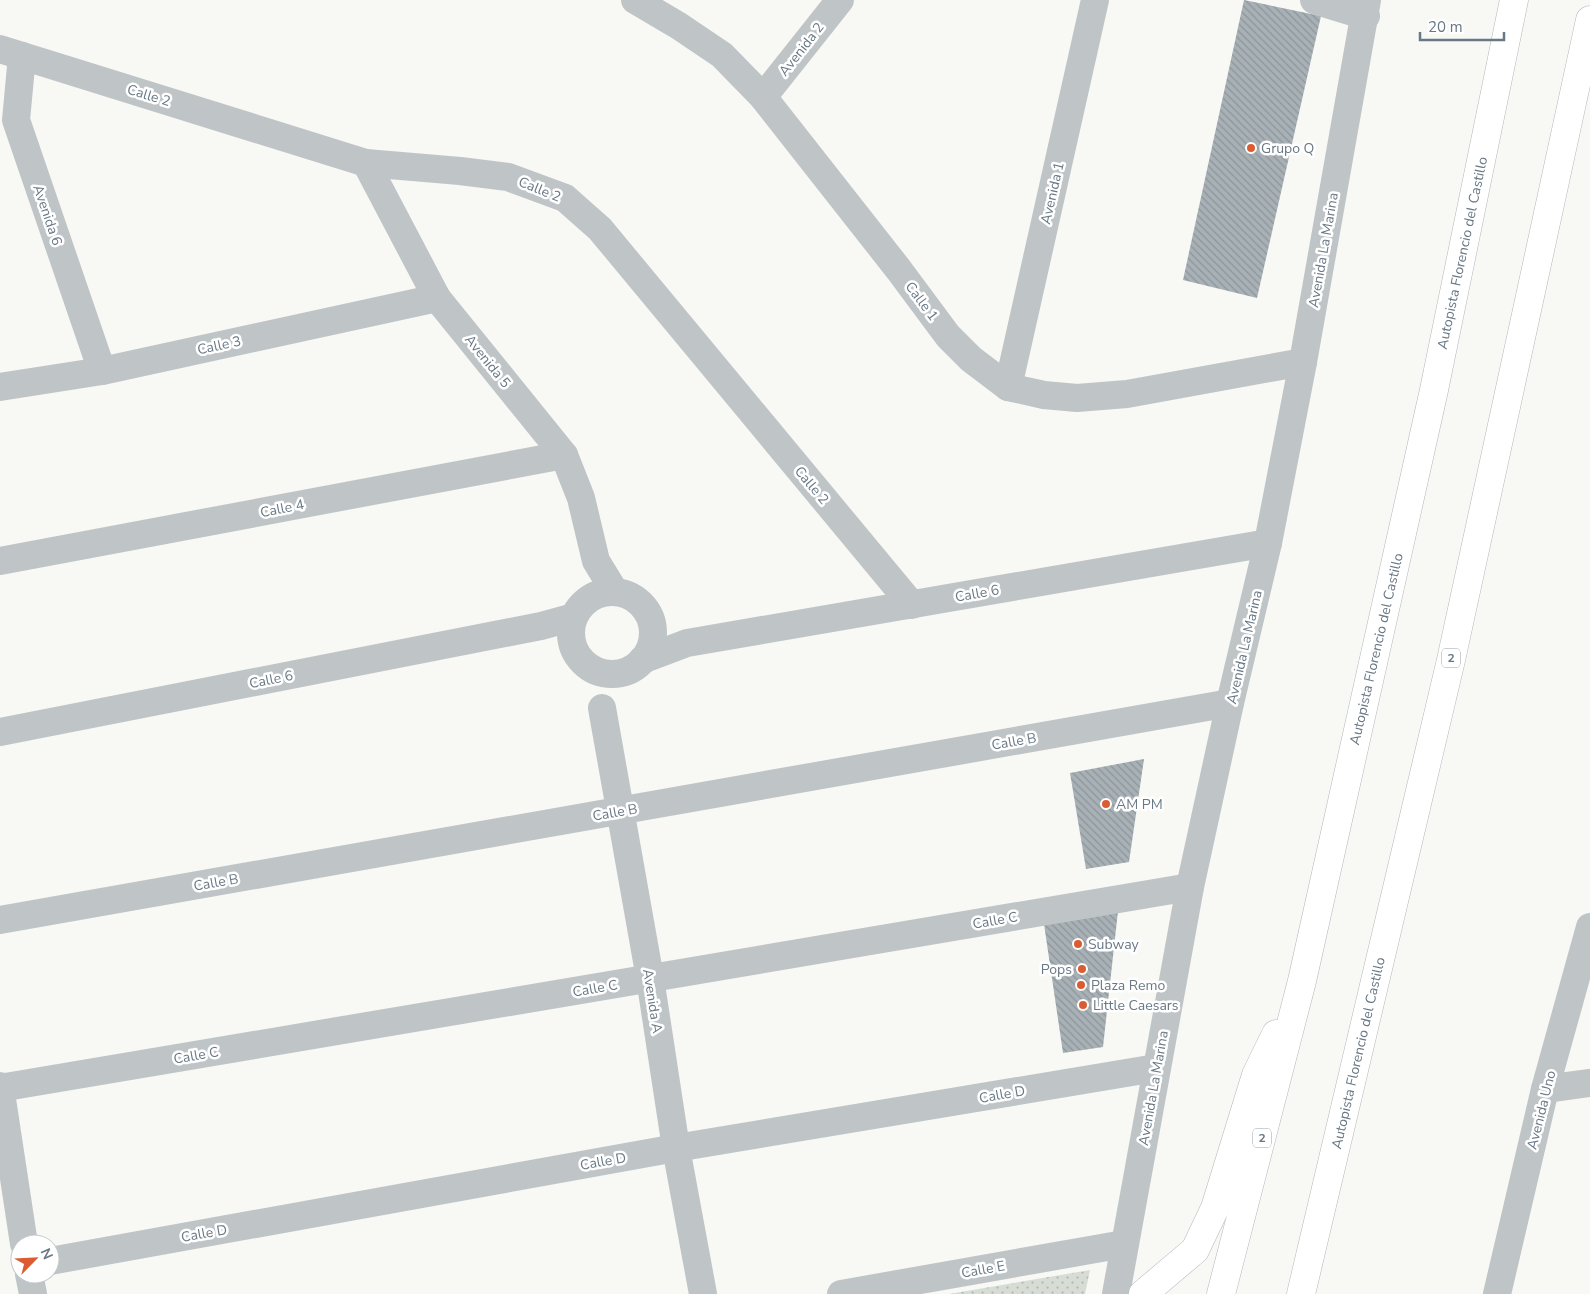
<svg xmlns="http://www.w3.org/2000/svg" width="1590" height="1294" viewBox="0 0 1590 1294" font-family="'Nunito Sans',sans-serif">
<defs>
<pattern id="park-dots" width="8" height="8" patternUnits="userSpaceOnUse" patternTransform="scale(1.25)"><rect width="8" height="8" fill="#d7ddd5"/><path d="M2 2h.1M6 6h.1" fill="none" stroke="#b2b8b2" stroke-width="1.8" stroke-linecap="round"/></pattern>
<pattern id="building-back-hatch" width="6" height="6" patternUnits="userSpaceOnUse" patternTransform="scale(1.25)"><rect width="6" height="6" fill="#a8b1b6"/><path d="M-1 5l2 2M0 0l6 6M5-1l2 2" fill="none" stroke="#8d959a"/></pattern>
</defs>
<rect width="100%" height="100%" fill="#f8f8f5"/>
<polygon fill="url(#park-dots)" points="1090,1270 1085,1294 949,1294"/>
<g fill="url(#building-back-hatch)">
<polygon points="1244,0 1321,16 1257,298 1183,280"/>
<polygon points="1144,759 1129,862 1086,869 1070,773"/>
<polygon points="1118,911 1103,1047 1063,1053 1044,924"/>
</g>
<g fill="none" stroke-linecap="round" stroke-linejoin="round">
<defs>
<g id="highway">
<polyline points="1143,1294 1195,1250 1215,1208 1256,1075 1276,1034"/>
<polyline points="1221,1294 1302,981 1434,390 1514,0"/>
<polyline points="1301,1294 1451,660 1590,20"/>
</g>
</defs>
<use href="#highway" stroke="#b3b7ba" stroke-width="29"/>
<g stroke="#bfc4c7" stroke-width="28">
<polyline points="635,0 679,26 722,55 763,97 899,270 948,336 971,359 1008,387 1044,395 1077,398 1127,394 1303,362"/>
<polyline points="1314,0 1366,16"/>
<polyline points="0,49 366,163 460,171 508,177 565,198 600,229 912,605"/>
<polyline points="22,56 16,120 102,371"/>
<polyline points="763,97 840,0"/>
<polyline points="366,163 437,298 564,455 581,498 596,561 615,592"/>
<polyline points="0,387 102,371 437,298"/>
<polyline points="1008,387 1095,0"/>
<polyline points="0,561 564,455"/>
<circle cx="612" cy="633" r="41"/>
<polyline points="642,660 687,643 1268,543"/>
<polyline points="602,708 650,978 676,1148 703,1294"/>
<polyline points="0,732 541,626 574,617"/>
<polyline points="0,920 1230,703"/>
<polyline points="0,1086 24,1244"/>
<polyline points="0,1088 1190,887"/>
<polyline points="1545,1089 1590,1083"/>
<polyline points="50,1261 676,1148 1156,1068"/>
<polyline points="29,1274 33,1294"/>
<polyline points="841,1294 1124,1244"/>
<polyline points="1116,1294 1190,887 1230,703 1268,543 1303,362 1367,0"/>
<polyline points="1497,1294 1545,1089 1590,927"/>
</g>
<use href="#highway" stroke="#fff" stroke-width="28"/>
</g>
<g fill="#db5c32" stroke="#fff" stroke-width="2">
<circle cx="1251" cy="148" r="5"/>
<circle cx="1106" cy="804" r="5"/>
<circle cx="1078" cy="944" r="5"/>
<circle cx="1082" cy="969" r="5"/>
<circle cx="1081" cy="985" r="5"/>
<circle cx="1083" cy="1005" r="5"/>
</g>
<g text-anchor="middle" stroke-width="5" stroke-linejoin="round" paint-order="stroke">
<g fill="#fff" stroke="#95a0aa" stroke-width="1">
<rect x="1442" y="648.5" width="18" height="19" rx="4"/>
<rect x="1253" y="1128.5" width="18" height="19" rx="4"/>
</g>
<g font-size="12" font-weight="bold" fill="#687885">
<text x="1451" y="662">2</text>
<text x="1262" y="1142">2</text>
</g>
<g font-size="14" fill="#687885" stroke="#fff">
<text transform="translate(801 49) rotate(-52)" y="5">Avenida 2</text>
<text transform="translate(149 95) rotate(17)" y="5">Calle 2</text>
<text transform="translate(540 189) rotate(22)" y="5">Calle 2</text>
<text transform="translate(1052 193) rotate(-77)" y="5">Avenida 1</text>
<text transform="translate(48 215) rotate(71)" y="5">Avenida 6</text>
<text transform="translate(1323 250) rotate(-80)" y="5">Avenida La Marina</text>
<text transform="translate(1462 253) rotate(-78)" y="5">Autopista Florencio del Castillo</text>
<text transform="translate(922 301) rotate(53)" y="5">Calle 1</text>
<text transform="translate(219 345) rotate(-12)" y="5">Calle 3</text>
<text transform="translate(488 361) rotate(51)" y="5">Avenida 5</text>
<text transform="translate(812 485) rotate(50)" y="5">Calle 2</text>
<text transform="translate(282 508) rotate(-11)" y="5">Calle 4</text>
<text transform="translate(977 593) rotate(-10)" y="5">Calle 6</text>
<text transform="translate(1244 647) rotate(-77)" y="5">Avenida La Marina</text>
<text transform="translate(1376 649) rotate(-77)" y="5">Autopista Florencio del Castillo</text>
<text transform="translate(271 679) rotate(-11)" y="5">Calle 6</text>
<text transform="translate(1014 741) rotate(-10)" y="5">Calle B</text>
<text transform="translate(615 812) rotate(-10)" y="5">Calle B</text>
<text transform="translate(216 882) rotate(-10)" y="5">Calle B</text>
<text transform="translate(995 920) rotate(-10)" y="5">Calle C</text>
<text transform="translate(595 988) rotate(-10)" y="5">Calle C</text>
<text transform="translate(653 1001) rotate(81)" y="5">Avenida A</text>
<text transform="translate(1358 1053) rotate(-77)" y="5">Autopista Florencio del Castillo</text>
<text transform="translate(196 1055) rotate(-10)" y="5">Calle C</text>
<text transform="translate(1153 1088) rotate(-80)" y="5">Avenida La Marina</text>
<text transform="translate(1002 1094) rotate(-10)" y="5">Calle D</text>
<text transform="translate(1541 1110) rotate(-76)" y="5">Avenida Uno</text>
<text transform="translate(603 1161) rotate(-10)" y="5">Calle D</text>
<text transform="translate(204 1233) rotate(-10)" y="5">Calle D</text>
<text transform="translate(983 1269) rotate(-10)" y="5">Calle E</text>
</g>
<g font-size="14" fill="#687885" stroke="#fff" text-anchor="start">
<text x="1261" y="153">Grupo Q</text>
<text x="1116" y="809">AM PM</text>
<text x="1088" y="949">Subway</text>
<text x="1072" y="974" text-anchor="end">Pops</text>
<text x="1091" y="990">Plaza Remo</text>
<text x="1093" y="1010">Little Caesars</text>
</g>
</g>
<g transform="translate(35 1259) rotate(66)"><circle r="24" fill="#ffffff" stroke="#c3c9ce"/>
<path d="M0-4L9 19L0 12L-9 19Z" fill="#db5c32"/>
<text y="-8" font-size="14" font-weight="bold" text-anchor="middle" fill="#687885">N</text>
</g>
<path d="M1420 32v8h84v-8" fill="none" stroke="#687885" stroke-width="2.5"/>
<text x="1428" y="32" font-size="15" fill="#687885" stroke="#ffffff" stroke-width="4" paint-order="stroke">20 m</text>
</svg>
